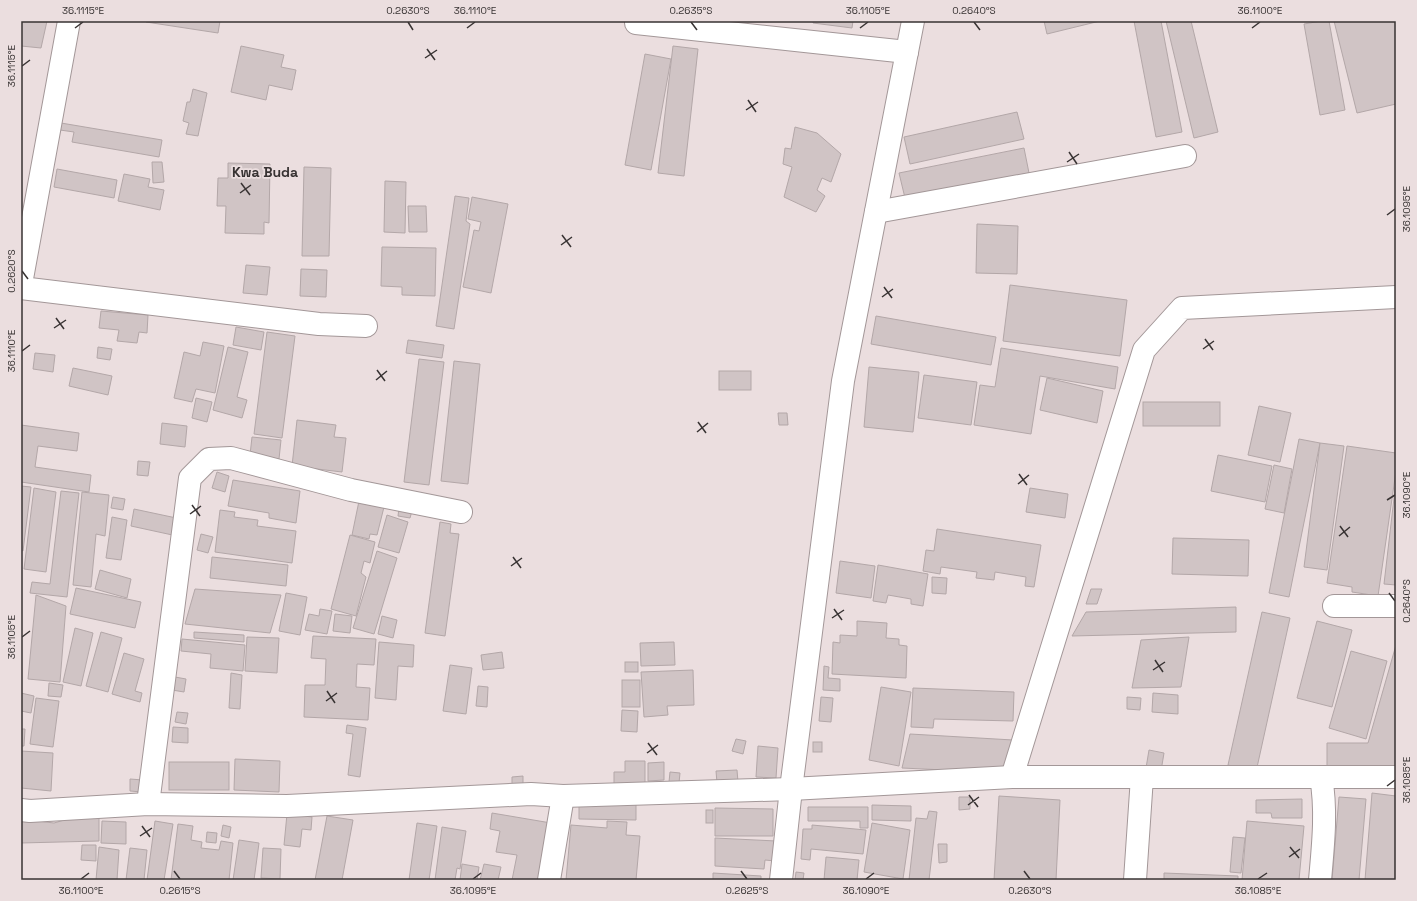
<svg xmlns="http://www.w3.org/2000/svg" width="1417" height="901" viewBox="0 0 1417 901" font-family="'Space Grotesk',sans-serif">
<rect width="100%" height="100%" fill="#ebdedf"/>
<g fill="#d0c4c5" stroke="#b3a7a8">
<polygon points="21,21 47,21 41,48 21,46"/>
<polygon points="146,21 220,21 218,33 146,22"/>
<polygon points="813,21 853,21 852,28 813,23"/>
<polygon points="1044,21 1100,21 1047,34"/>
<polygon points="1134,21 1161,21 1182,132 1156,137"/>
<polygon points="1166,21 1191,21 1218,132 1194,138"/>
<polygon points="1321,21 1329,21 1345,110 1320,115 1304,24"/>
<polygon points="1334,21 1396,21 1396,104 1357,113"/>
<polygon points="241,46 284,55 281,67 296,70 292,90 269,85 266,100 231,92"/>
<polygon points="673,46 698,49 684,176 658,173"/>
<polygon points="645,54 671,59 651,170 625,165"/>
<polygon points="193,89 207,93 198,136 186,134 189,123 183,121 187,102 190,102"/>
<polygon points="1017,112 1024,139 910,164 904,137"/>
<polygon points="61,123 162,140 159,157 72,142 74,132 60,130"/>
<polygon points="795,127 817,133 841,154 831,182 822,178 817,190 825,196 816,212 784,197 792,167 783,164 785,148 791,149"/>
<polygon points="1024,148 1029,173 905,198 899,173"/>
<polygon points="152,162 162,162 164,182 153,183"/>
<polygon points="228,163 270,164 269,223 264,222 264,234 225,233 226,206 217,206 218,178 228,178"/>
<polygon points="304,167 331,168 329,256 302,256"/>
<polygon points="57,169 117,180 114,198 54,187"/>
<polygon points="124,174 150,179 148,187 164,190 160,210 118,201"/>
<polygon points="385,181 406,182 405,233 384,232"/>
<polygon points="455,196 469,198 466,221 470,224 454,329 436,326"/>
<polygon points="472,197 508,204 491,293 463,287 474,230 479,231 481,222 468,219"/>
<polygon points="408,206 426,206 427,232 409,232"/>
<polygon points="977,224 1018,226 1017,274 976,273"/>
<polygon points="382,247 436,248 435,296 402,295 402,287 381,286"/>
<polygon points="246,265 270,267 267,295 243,293"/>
<polygon points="301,269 327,270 326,297 300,296"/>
<polygon points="1010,285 1127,300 1120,356 1003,341"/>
<polygon points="101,311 148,315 147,333 139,332 137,343 117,341 119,330 99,328"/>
<polygon points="876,316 996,337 991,365 871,344"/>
<polygon points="236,327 264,332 261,350 233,345"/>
<polygon points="267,332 295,336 282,438 254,434"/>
<polygon points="408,340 444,345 442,358 406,353"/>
<polygon points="203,342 224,346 215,393 196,389 192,402 174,398 184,352 200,356"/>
<polygon points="98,347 112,349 110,360 97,358"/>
<polygon points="228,347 248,352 237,397 247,400 242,418 213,410"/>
<polygon points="1001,348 1118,367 1115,389 1040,376 1031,434 974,425 980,385 995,387"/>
<polygon points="35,353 55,355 53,372 33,369"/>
<polygon points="419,359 444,362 429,485 404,482"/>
<polygon points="454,361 480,364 468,484 441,481"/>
<polygon points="869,367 919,372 913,432 864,427"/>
<polygon points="73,368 112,376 108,395 69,386"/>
<rect x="719" y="371" width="32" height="19"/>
<polygon points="924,375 977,382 971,425 918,418"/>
<polygon points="1047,378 1103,391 1097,423 1040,410"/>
<polygon points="196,398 212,402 207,422 192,418"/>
<rect x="1143" y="402" width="77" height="24"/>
<polygon points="1259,406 1291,413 1280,462 1248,455"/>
<polygon points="778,413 787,413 788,425 779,425"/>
<polygon points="297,420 336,425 334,437 346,438 342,472 292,466"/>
<polygon points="162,423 187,426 185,447 160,444"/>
<polygon points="21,425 79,433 77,451 38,446 35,467 91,475 89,492 21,482"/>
<polygon points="252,437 281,440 279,459 250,455"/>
<polygon points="1299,439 1320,443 1289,597 1269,593"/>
<polygon points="1320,443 1344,446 1327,570 1304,567"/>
<polygon points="1347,446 1396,453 1396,471 1378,596 1352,592 1352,587 1327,583"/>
<polygon points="1218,455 1272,466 1265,502 1211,491"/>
<polygon points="138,461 150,462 148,476 137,475"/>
<polygon points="1274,465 1292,469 1284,513 1265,509"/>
<polygon points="217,472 229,476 225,492 212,488"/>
<polygon points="233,480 300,491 296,523 269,518 269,513 228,506"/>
<polygon points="1396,481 1396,585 1384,584"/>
<polygon points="21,486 31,487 23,551 21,550"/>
<polygon points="34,488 56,492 46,572 24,569"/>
<polygon points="1030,488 1068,494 1065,518 1026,512"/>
<polygon points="61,491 79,493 67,597 30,593 32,582 50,584"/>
<polygon points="82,492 109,495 105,536 96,534 91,587 73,585"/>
<polygon points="113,497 125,499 123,510 111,508"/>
<polygon points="359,501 384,507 377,535 370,534 369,539 352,535"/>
<polygon points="399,508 412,511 410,518 398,516"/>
<polygon points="134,509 181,519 177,536 131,526"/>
<polygon points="220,510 235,512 234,517 258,520 257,526 296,531 292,563 215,552"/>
<polygon points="387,515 408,522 399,553 378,547"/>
<polygon points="112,517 127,520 121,560 106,558"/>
<polygon points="440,522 451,524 450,533 459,534 445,636 425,633"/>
<polygon points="937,529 1041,545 1034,587 1025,586 1026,577 995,572 994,580 976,578 977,572 941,567 940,574 923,571 926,550 934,551"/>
<polygon points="201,534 213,537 208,553 197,550"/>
<polygon points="350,535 375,542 370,563 364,561 361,573 366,577 356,616 331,609"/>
<polygon points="1173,538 1249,540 1248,576 1172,574"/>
<polygon points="377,551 397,558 374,634 353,628"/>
<polygon points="212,557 288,565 286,586 210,578"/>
<polygon points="840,561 875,566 871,598 836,593"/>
<polygon points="878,565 928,574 923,606 911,604 911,599 888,595 886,603 873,601"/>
<polygon points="100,570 131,579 127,598 95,589"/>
<polygon points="932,577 947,578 946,594 932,593"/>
<polygon points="76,588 141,602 135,628 70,614"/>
<polygon points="195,589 281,595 270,633 185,624"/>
<polygon points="1091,589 1102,589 1097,604 1086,604"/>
<polygon points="286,593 307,597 300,635 279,631"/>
<polygon points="36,595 66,606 60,682 28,679"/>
<polygon points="1236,607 1236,632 1072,636 1086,612"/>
<polygon points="320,609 332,611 327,634 305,630 309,614 319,616"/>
<polygon points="1262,612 1290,618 1256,772 1228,765"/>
<polygon points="335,614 352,616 350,633 333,631"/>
<polygon points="382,616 397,620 393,638 378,634"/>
<polygon points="857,621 887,623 886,638 899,639 899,645 907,646 906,678 832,674 833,642 840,643 840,635 857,636"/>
<polygon points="1317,621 1352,630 1332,707 1297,698"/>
<polygon points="75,628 93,633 81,686 63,682"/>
<polygon points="101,632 122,638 108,692 86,686"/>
<polygon points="194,632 244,635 244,642 194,638"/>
<polygon points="313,636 376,639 374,665 357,664 356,687 370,688 368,720 304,717 305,685 325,685 326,659 311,658"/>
<polygon points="247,637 279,638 277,673 245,671"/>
<polygon points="1189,637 1181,687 1132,688 1141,640"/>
<polygon points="182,639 245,645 243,671 210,668 211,654 181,651"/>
<polygon points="379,642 414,645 413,667 398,666 396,700 375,698"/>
<polygon points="674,642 675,665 641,666 640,643"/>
<polygon points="1396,645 1396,766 1327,767 1327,743 1368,743"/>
<polygon points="1351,651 1387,661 1366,739 1329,728"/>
<polygon points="502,652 504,668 483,670 481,655"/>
<polygon points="124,653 144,659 135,691 142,693 140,702 112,694"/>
<rect x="625" y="662" width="13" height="10"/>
<polygon points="450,665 472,668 466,714 443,711"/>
<polygon points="824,666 829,667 828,678 840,679 840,691 823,690"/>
<polygon points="693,670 694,705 667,706 668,715 644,717 641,672"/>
<polygon points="231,673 242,675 240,709 229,708"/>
<polygon points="175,677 186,679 184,692 172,690"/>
<rect x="622" y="680" width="18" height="27"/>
<polygon points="49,683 63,685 61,697 48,696"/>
<polygon points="478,686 488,687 487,707 476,706"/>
<polygon points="881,687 911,692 899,766 869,760"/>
<polygon points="913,688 1014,692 1013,721 934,719 933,728 911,727"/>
<polygon points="21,693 34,696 31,713 21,711"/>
<polygon points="1153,693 1178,695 1178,714 1152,712"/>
<polygon points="821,697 833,698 831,722 819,721"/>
<polygon points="1127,697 1141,698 1140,710 1127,709"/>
<polygon points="36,698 59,701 53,747 30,744"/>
<polygon points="622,710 638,711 637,732 621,731"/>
<polygon points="177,712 188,713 186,724 175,722"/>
<polygon points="347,725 366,728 360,777 348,775 353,734 346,733"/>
<polygon points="173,727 188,728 188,743 172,742"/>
<polygon points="21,729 25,729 24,746 21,746"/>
<polygon points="910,734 1013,740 1009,773 902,768"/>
<polygon points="736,739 746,741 743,754 732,751"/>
<rect x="813" y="742" width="9" height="10"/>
<polygon points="758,746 778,748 776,778 756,777"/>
<polygon points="1149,750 1164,753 1161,771 1146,768"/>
<polygon points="21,751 53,753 51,791 21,788"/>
<polygon points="235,759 280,761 279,792 234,790"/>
<polygon points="625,761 645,761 645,788 614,787 614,772 625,772"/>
<rect x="169" y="762" width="60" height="28"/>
<polygon points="664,762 664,780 648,781 648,763"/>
<polygon points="737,770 738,782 717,783 716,771"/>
<polygon points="670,772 680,773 679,783 669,782"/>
<polygon points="523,776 523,791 512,791 512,777"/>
<polygon points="130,779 143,780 142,792 130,791"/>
<polygon points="1372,793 1396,796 1395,880 1365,880"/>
<polygon points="999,796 1060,800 1056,880 994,880"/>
<polygon points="959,797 970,797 970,809 959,810"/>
<polygon points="1339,797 1366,799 1359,880 1332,880"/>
<polygon points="1302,799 1302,818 1272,818 1271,813 1256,813 1256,800"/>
<polygon points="579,803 636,804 636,820 579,819"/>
<polygon points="872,805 911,806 911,821 872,820"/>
<polygon points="808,807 868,807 868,828 860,828 860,821 808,821"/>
<polygon points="715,808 773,809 773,836 715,836"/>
<polygon points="99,810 99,841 21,843 21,819 54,823"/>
<rect x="706" y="810" width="7" height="13"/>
<polygon points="929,811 937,812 929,880 909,880 916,818 927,819"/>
<polygon points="492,813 551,823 542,880 512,880 517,855 496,852 500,831 490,829"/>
<polygon points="287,814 312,817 311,830 302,829 300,847 284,845"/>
<polygon points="327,816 353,820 342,880 315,880"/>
<polygon points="102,821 126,822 126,844 101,843"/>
<polygon points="155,821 173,824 164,880 147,880"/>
<polygon points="607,821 627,822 626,835 640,836 636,880 566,880 571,825 607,828"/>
<polygon points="1247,821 1304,826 1299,880 1242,880"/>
<polygon points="417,823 437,826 429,880 409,880"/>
<polygon points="872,823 910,830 903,879 864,872"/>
<polygon points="178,824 193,826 191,840 202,842 201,848 219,850 221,841 233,843 229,880 171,880"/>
<polygon points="223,825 231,827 229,838 221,836"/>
<polygon points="812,825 866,830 863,854 811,849 810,860 801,859 803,829 812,829"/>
<polygon points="442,827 466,831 460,869 457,868 455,880 435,880"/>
<polygon points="207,832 217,833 216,843 206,842"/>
<polygon points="1233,837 1245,838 1241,873 1230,872"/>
<polygon points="715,838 776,841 775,861 765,860 764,869 715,866"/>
<polygon points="239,840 259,843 254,880 233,880"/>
<polygon points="938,844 947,844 947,862 939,863"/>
<polygon points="82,845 96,845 96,861 81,860"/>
<polygon points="99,847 119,850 117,880 96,880"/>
<polygon points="130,848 147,850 144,880 126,880"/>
<polygon points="263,848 281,849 280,879 261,878"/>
<polygon points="826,857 859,860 857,880 824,880"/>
<polygon points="462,864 479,867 477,880 460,880"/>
<polygon points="484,864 501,867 498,880 480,880"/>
<polygon points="796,872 804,873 803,880 795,880"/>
<polygon points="713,873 761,876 761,880 713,880"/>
<polygon points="1164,873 1238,876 1238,880 1164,880"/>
</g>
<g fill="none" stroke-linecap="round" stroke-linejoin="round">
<defs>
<g id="minor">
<polyline points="636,23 907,52"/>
<polyline points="876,212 1185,156"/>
<polyline points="21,284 69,21"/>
<polyline points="21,288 319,324 366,326"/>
<polyline points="1334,606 1396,606"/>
<polyline points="1012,777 1144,350 1182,308 1396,297"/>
<polyline points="148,804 190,478 209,459 231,458 351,490 461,512"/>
<polyline points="21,810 30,811 148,804 287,806 531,794 563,796 791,789 1012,777 1396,777"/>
<polyline points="549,880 563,796"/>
<polyline points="781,880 791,789 843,381 913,21"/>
<polyline points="1135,880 1142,777"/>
<path d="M1320,880C1323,846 1327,811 1321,777"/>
</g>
</defs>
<use href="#minor" stroke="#a39798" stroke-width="24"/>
<use href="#minor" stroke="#fff" stroke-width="22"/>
</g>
<path fill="none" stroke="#383333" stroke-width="1.5" d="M408,22L413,30M691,22L697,30M974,22L980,30M75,28L83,22M467,28L475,22M860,28L868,22M1252,28L1260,22M427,49L435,60M425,58L437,50M22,66L30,60M748,100L756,112M746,110L758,102M1069,152L1077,164M1067,162L1079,154M241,183L250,195M240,193L251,185M1387,215L1395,209M562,235L571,247M561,245L572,237M22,271L28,279M884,287L892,298M882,297L893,289M56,318L64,329M54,328L66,320M1205,339L1213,350M1203,349L1214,341M22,351L30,345M377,370L385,381M376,380L387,371M698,422L706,433M697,432L708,423M1019,474L1027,485M1018,484L1029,475M1387,500L1395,495M192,505L200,516M190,514L201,506M1340,526L1348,537M1339,536L1350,527M513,557L521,568M511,566L522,558M1389,593L1395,601M834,609L842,620M832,618L844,610M22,637L30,631M1155,660L1163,672M1153,670L1165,662M327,691L335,703M326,701L337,693M648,743L657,755M647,753L658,745M1387,786L1395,780M969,795L978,807M968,805L979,797M142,826L150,837M140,836L152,828M1290,847L1299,858M1289,857L1300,849M174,871L180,879M741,871L747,879M1024,871L1030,879M81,879L89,873M473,879L481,873M866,879L874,873M1258,879L1267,873"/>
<g text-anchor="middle" stroke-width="3.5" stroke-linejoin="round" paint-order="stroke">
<g font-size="14" font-weight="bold" fill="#383333" stroke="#ebdedf">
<text x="265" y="177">Kwa Buda</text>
</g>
</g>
<rect width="1417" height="901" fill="none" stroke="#ebdedf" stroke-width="44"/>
<rect x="22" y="22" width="1373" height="857" fill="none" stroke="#383333" stroke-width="1.5"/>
<g font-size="10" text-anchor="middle" fill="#383333">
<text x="83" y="14">36.1115°E</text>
<text x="408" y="14">0.2630°S</text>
<text x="475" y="14">36.1110°E</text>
<text x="691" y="14">0.2635°S</text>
<text x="868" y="14">36.1105°E</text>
<text x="974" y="14">0.2640°S</text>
<text x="1260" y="14">36.1100°E</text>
<text transform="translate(11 66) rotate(-90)" y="4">36.1115°E</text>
<text transform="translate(1406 209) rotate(-90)" y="4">36.1095°E</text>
<text transform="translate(11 271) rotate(-90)" y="4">0.2620°S</text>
<text transform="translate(11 351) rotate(-90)" y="4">36.1110°E</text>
<text transform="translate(1406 495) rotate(-90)" y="4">36.1090°E</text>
<text transform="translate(1406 601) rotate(-90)" y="4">0.2640°S</text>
<text transform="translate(11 637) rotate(-90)" y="4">36.1105°E</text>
<text transform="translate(1406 780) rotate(-90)" y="4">36.1085°E</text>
<text x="81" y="894">36.1100°E</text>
<text x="180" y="894">0.2615°S</text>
<text x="473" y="894">36.1095°E</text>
<text x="747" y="894">0.2625°S</text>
<text x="866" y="894">36.1090°E</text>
<text x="1030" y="894">0.2630°S</text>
<text x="1258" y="894">36.1085°E</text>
</g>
</svg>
